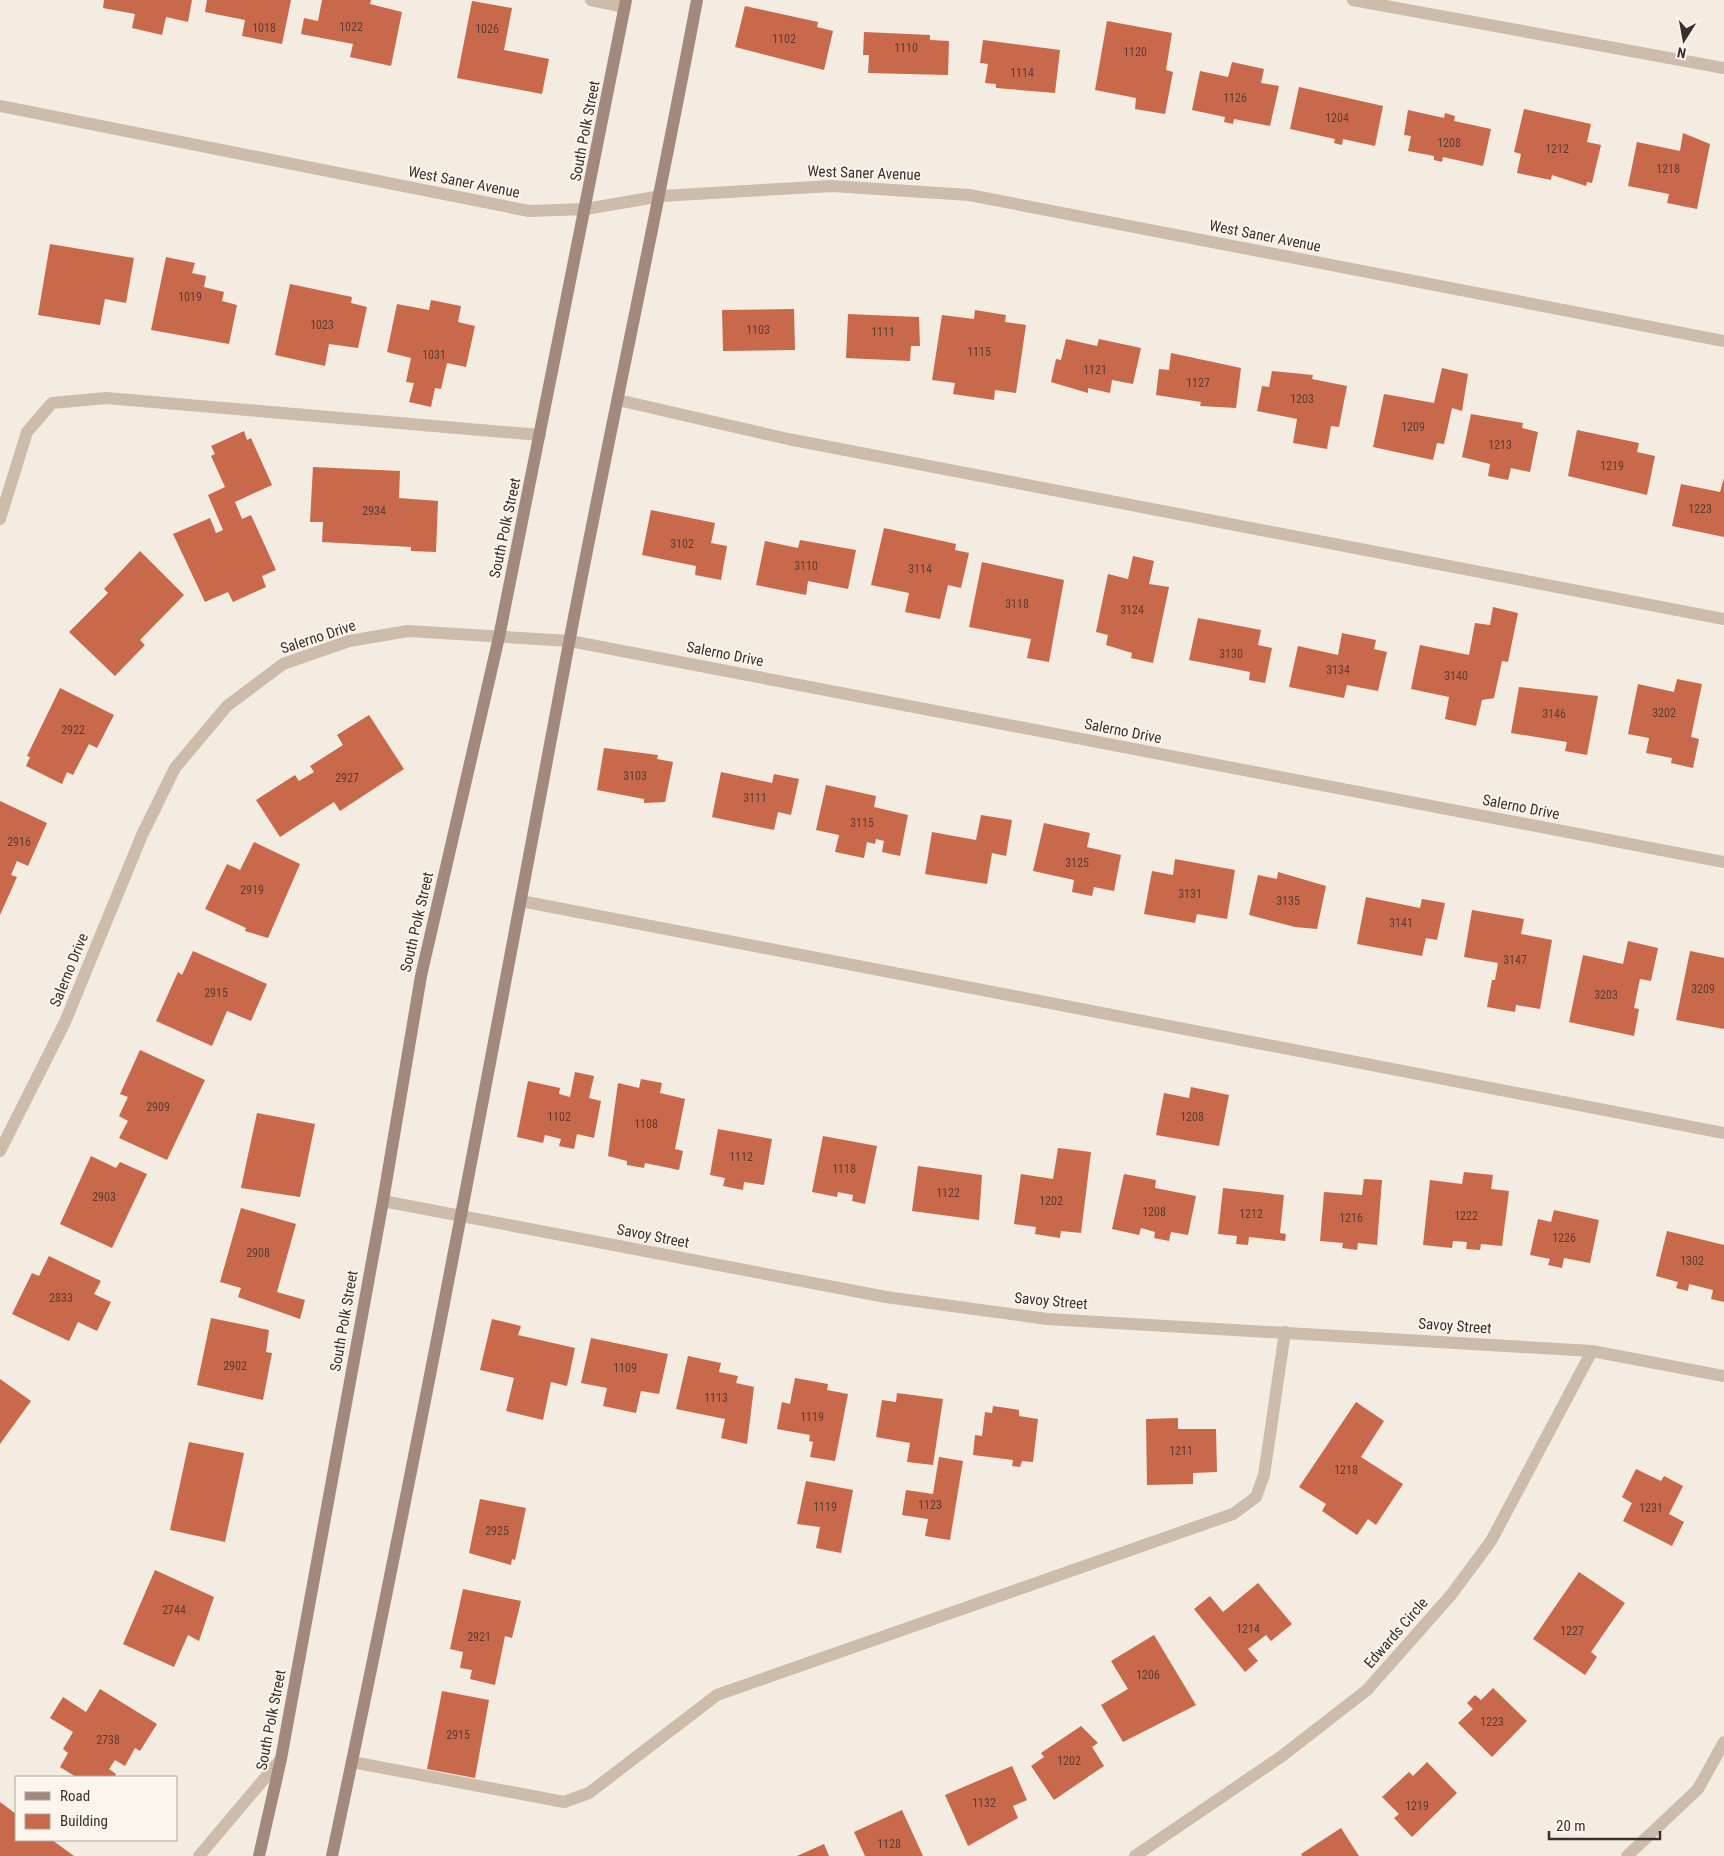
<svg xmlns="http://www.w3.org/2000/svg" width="1724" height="1856" viewBox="0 0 1724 1856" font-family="'Roboto Condensed',sans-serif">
<rect width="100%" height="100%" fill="#f4ebe1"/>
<g fill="#c8694b">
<polygon points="104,0 192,0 188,22 166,17 162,35 132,28 135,14 103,8"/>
<polygon points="207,0 291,0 282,44 242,36 245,20 205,12"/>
<polygon points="322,0 371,0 370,4 402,12 391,66 350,57 353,44 301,34 304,18 318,21"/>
<polygon points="472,1 512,8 504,50 549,59 542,94 457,78"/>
<polygon points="745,6 818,22 817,27 833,31 824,70 735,47"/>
<polygon points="1107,21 1172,33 1166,70 1173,72 1165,114 1135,109 1136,98 1095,90"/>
<polygon points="864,32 930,35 930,40 949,41 948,75 868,73 869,55 863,55"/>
<polygon points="983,40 1060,50 1055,93 996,88 996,84 985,83 988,64 980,63"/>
<polygon points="1232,62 1264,69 1261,83 1279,86 1270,126 1234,119 1233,124 1224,122 1225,117 1192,110 1200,71 1228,77"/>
<polygon points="1299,87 1383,106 1375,146 1343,139 1342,145 1334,143 1335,139 1290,129"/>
<polygon points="1524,109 1591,124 1587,142 1601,145 1592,183 1587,182 1586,186 1552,175 1551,180 1517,173 1521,154 1514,152"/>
<polygon points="1408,110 1444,118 1445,113 1455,116 1454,121 1491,129 1483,166 1443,157 1442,162 1434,160 1434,156 1408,151 1411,136 1404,135"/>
<polygon points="1683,133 1710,144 1697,209 1667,203 1669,194 1628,186 1637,142 1680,151"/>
<polygon points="50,244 134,258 126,303 105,299 100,325 38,315"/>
<polygon points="166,257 195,263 192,273 206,276 204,287 224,292 222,301 237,305 229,344 151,330"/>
<polygon points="290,284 352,297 351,303 367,307 358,348 329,344 325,366 275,355"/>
<polygon points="431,300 461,306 458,322 475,326 466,367 447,363 441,389 435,388 431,407 409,402 414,383 406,382 411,358 387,352 397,304 429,310"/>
<polygon points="794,309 795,350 723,351 722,310"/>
<polygon points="975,310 1006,315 1005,322 1026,325 1016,393 995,390 994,400 953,394 955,383 932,380 942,315 974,319"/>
<polygon points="848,314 919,317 920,346 911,346 910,361 846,358"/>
<polygon points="1066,339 1097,346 1099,339 1141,348 1133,384 1112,380 1110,393 1088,388 1088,393 1051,382 1056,359 1061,360"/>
<polygon points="1171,353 1241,368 1236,408 1200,406 1201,402 1156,395 1159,369 1169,370"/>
<polygon points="1442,368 1468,374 1462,411 1452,408 1444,444 1437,443 1433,460 1373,447 1384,394 1434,403"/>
<polygon points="1272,371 1313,375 1312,379 1347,386 1339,427 1331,426 1327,449 1293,443 1297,419 1257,411 1262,386 1269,387"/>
<polygon points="1471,414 1523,423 1522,428 1538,432 1530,472 1511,468 1508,480 1488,476 1490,464 1462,457"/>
<polygon points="1577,430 1639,443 1637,452 1655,456 1647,495 1568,476"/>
<polygon points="244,431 247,440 251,438 272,485 235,502 242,519 251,515 276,570 262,576 266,587 233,602 228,592 205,602 173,534 210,518 216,533 223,530 208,495 225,487 211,456 215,454 211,446"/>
<polygon points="313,467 400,471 399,498 438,501 436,552 411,551 411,547 322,542 323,522 310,522"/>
<polygon points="1724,478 1724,537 1672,526 1681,484 1720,492"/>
<polygon points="651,510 715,523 711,543 727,546 721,580 695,575 696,566 642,555"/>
<polygon points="884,528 956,544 955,550 969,553 961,588 948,585 940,619 905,612 909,593 871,585"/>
<polygon points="800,540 856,550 848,589 808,581 806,595 756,585 765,541 798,548"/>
<polygon points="140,551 184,595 140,640 145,645 115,676 69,632 108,593 104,589"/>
<polygon points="1133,556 1154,561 1149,584 1169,587 1153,663 1131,658 1132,653 1106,645 1108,635 1096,632 1108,574 1128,579"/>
<polygon points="982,562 1064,580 1049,662 1027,658 1031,639 969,627"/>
<polygon points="1493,607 1518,613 1508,662 1502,661 1494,698 1482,700 1476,726 1445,719 1449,697 1411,689 1420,645 1469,655 1475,623 1490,625"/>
<polygon points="1198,618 1261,630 1258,645 1272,648 1265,683 1249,680 1250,672 1189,660"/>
<polygon points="1342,633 1376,640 1374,649 1387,652 1378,691 1347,685 1344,698 1289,687 1298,646 1338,655"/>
<polygon points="1677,679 1702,684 1691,737 1699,739 1693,768 1671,763 1672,758 1646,753 1649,738 1628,734 1638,684 1674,692"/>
<polygon points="1519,687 1598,696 1587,755 1565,751 1567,742 1511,733"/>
<polygon points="60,688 114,715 97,748 89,744 73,775 67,772 62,784 26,766 30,757 27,756"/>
<polygon points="369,715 404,769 340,811 334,802 280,837 256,800 295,775 299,781 314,772 310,766 343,745 337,735"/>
<polygon points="604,748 658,755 657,759 673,762 665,802 644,803 644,799 597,790"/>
<polygon points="721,772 772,783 774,774 799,779 791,815 778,812 774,830 712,817"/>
<polygon points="826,785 876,796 874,807 908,815 900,856 882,852 884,841 876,839 875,844 867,842 864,858 835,852 839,835 816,830"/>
<polygon points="0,801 47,823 28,866 17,861 11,875 17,877 0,915"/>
<polygon points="981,815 1012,820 1006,856 992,853 987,884 925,874 932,832 976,840"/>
<polygon points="1044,823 1090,833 1087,847 1121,855 1114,891 1094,887 1092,896 1072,892 1074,880 1033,871"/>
<polygon points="254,842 300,864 268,938 245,931 246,928 205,909 227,864 240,870"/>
<polygon points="1175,859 1235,870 1227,919 1197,914 1195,923 1144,914 1152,871 1173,875"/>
<polygon points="1278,872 1326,886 1317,929 1295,927 1249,915 1258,875 1277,879"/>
<polygon points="1366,897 1420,908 1422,899 1445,903 1437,940 1426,938 1422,956 1357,944"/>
<polygon points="1472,910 1524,919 1521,934 1552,940 1540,1009 1516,1005 1515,1012 1487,1007 1492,980 1495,980 1498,963 1464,957"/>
<polygon points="1628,941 1658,948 1651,981 1640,979 1634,1008 1639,1009 1634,1036 1569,1022 1583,955 1623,964"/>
<polygon points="193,951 267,984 251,1021 227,1011 212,1046 156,1021 178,972 182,975"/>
<polygon points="1690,951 1724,958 1724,1029 1676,1020"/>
<polygon points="140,1050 205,1080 167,1160 119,1138 128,1121 119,1116 128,1097 120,1094"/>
<polygon points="575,1072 594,1076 589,1098 601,1101 594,1138 577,1134 574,1149 559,1146 561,1139 545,1135 543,1143 517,1137 528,1081 560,1088 559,1094 570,1097"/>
<polygon points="641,1079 662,1083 660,1093 685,1099 675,1149 683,1151 679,1170 645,1163 644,1168 627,1165 627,1161 608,1156 618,1083 639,1088"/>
<polygon points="1191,1087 1229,1095 1219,1146 1156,1135 1164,1093 1189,1098"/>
<polygon points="257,1113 315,1124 300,1197 241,1188"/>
<polygon points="718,1129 772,1139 764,1185 744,1182 743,1190 723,1186 725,1178 710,1175"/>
<polygon points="823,1136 877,1146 865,1204 852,1201 853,1195 838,1192 837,1197 812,1192"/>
<polygon points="1058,1148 1091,1152 1081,1233 1061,1231 1060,1238 1035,1234 1036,1227 1014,1224 1021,1174 1053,1179"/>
<polygon points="91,1156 116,1168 120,1162 147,1174 112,1248 60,1224"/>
<polygon points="918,1166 982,1175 979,1220 912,1211"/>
<polygon points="1464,1172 1493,1175 1491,1189 1509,1191 1502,1246 1481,1244 1480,1250 1466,1249 1467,1242 1453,1241 1452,1248 1423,1245 1430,1180 1462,1184"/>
<polygon points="1124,1174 1156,1180 1155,1188 1196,1196 1188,1235 1171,1232 1169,1241 1154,1238 1155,1232 1141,1228 1139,1235 1112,1229"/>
<polygon points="1364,1179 1382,1180 1377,1245 1358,1243 1357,1250 1342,1248 1343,1243 1320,1241 1324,1192 1362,1195"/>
<polygon points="1223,1188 1284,1195 1280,1233 1286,1234 1285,1241 1249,1237 1248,1245 1236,1244 1237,1236 1218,1234"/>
<polygon points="241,1208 296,1224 277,1292 305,1300 300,1319 238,1297 241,1288 220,1282"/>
<polygon points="1554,1210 1599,1220 1590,1263 1564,1258 1562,1268 1548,1265 1550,1259 1530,1255 1538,1219 1551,1222"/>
<polygon points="1667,1231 1724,1245 1724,1302 1711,1299 1713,1290 1689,1284 1688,1291 1676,1288 1678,1282 1656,1276"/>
<polygon points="49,1256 101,1281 94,1294 111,1302 97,1331 78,1322 69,1341 12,1314 32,1273 39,1276"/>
<polygon points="211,1318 269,1330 266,1352 272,1353 263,1400 197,1385"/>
<polygon points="492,1319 521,1326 518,1335 575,1348 567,1386 551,1382 543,1420 506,1411 514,1378 480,1370"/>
<polygon points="591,1338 668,1354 659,1394 641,1391 636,1413 603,1406 607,1388 581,1383"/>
<polygon points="688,1356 721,1363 719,1372 738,1376 736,1383 754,1387 747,1444 721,1438 725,1419 676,1409"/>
<polygon points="795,1378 828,1384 827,1390 848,1394 835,1461 810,1457 813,1442 809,1441 810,1435 777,1429 782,1402 790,1404"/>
<polygon points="0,1379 31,1401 0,1444"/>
<polygon points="897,1393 943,1399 933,1465 907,1462 910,1443 876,1437 882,1400 896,1402"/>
<polygon points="1356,1402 1384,1421 1361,1457 1403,1484 1376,1525 1368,1519 1357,1535 1322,1511 1326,1504 1299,1487"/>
<polygon points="993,1406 1019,1410 1019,1416 1038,1419 1033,1462 1022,1461 1020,1467 1012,1466 1013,1460 973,1455 975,1435 982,1436 985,1412 992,1413"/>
<polygon points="1178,1418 1178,1429 1216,1429 1217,1472 1193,1473 1193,1484 1147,1485 1146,1419"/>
<polygon points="189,1442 244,1453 225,1542 170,1530"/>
<polygon points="939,1457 963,1461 950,1540 925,1536 928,1519 902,1515 906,1490 933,1494"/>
<polygon points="1636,1469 1661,1481 1664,1476 1683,1486 1669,1514 1684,1522 1672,1546 1623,1521 1632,1503 1622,1497"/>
<polygon points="806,1481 853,1490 841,1553 816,1548 820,1527 797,1524"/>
<polygon points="480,1499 526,1508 515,1560 512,1559 511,1565 469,1553"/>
<polygon points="155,1570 214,1597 199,1641 188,1635 174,1667 123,1644"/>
<polygon points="1579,1572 1625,1603 1591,1652 1597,1657 1585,1675 1533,1639"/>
<polygon points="1258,1583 1292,1624 1271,1641 1266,1635 1248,1649 1258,1661 1245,1672 1194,1609 1210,1596 1223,1612"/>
<polygon points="463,1589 521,1601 512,1638 505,1636 495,1685 470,1679 472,1670 460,1668 463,1652 450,1649"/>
<polygon points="1154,1635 1196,1705 1123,1742 1101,1705 1128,1689 1111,1661"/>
<polygon points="1493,1688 1527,1721 1492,1757 1458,1723 1473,1709 1467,1703 1475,1695 1481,1700"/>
<polygon points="100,1689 157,1724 140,1751 135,1748 125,1766 115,1760 109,1769 116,1774 114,1777 76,1777 60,1767 68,1753 63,1749 73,1732 50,1718 63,1697 86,1712"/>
<polygon points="442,1691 489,1700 475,1778 427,1769"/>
<polygon points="1081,1726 1098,1743 1092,1747 1104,1766 1054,1800 1031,1766 1044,1757 1041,1753"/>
<polygon points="1427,1762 1457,1793 1412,1837 1394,1818 1399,1814 1382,1797 1409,1772 1413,1776"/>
<polygon points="1012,1766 1027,1800 1013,1806 1018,1818 968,1846 945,1795"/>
<polygon points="0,1802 16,1814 16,1840 52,1840 74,1856 0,1856"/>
<polygon points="902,1810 923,1856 865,1856 854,1832"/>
<polygon points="1341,1828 1359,1856 1302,1856 1301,1854"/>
<polygon points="824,1844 829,1856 797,1856"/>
</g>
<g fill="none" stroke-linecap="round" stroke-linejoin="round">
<g stroke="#cdbbac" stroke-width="12">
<polyline points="591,0 625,7"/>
<polyline points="1353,0 1724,68"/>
<polyline points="618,400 788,439 1724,619"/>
<polyline points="0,519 27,432 52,403 106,398 540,435"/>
<polyline points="521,901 1724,1133"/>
<polyline points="352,1762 564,1802 589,1793 717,1695 1233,1514 1256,1497 1264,1475 1285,1332"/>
<polyline points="1627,1856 1698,1789 1724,1742"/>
</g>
<g stroke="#cdbbac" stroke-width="12">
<polyline points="0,1151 65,1022 142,835 175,768 227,706 283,664 349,641 408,631 570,641 1724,862"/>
<polyline points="383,1201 886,1297 1047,1319 1592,1351 1724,1376"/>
<polyline points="199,1856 281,1759"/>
<polyline points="1135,1856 1282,1756 1367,1690 1451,1595 1491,1541 1592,1351"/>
</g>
<polyline stroke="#cdbbac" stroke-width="12" points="0,106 529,211 586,209 661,196 832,186 969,195 1724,341"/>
<g stroke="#a18a7d" stroke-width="12">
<polyline points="259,1856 281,1759 383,1201 421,976 499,637 626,0"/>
<path d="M332,1856C418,1453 493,1048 569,643C610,428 657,215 697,0"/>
</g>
</g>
<g text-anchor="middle" stroke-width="4" stroke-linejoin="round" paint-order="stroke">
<g font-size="12" fill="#5e3e33">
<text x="351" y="31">1022</text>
<text x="264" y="32">1018</text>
<text x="487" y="33">1026</text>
<text x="784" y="43">1102</text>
<text x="906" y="52">1110</text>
<text x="1135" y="56">1120</text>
<text x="1022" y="77">1114</text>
<text x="1235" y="102">1126</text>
<text x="1337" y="122">1204</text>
<text x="1449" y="147">1208</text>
<text x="1557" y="153">1212</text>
<text x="1668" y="173">1218</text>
<text x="190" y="301">1019</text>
<text x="322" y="329">1023</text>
<text x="758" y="334">1103</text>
<text x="883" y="336">1111</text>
<text x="979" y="356">1115</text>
<text x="434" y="359">1031</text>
<text x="1095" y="374">1121</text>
<text x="1198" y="387">1127</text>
<text x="1302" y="403">1203</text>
<text x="1413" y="431">1209</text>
<text x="1500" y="449">1213</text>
<text x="1612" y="470">1219</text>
<text x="1700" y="513">1223</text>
<text x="374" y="515">2934</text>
<text x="682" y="548">3102</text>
<text x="806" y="570">3110</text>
<text x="920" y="573">3114</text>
<text x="1017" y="608">3118</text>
<text x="1132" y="614">3124</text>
<text x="1231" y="658">3130</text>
<text x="1338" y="674">3134</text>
<text x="1456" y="680">3140</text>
<text x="1664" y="717">3202</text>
<text x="1554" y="718">3146</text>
<text x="73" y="734">2922</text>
<text x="635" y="780">3103</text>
<text x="347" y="782">2927</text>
<text x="755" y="802">3111</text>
<text x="862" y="827">3115</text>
<text x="19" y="846">2916</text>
<text x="1077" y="867">3125</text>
<text x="252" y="894">2919</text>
<text x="1190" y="898">3131</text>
<text x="1288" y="905">3135</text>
<text x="1401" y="927">3141</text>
<text x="1515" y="964">3147</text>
<text x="1703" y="993">3209</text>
<text x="216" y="997">2915</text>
<text x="1606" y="999">3203</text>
<text x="158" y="1111">2909</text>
<text x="559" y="1121">1102</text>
<text x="1192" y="1121">1208</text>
<text x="646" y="1128">1108</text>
<text x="741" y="1161">1112</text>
<text x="844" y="1173">1118</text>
<text x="948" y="1197">1122</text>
<text x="104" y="1201">2903</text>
<text x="1051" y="1205">1202</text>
<text x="1154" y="1216">1208</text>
<text x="1251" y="1218">1212</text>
<text x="1466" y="1220">1222</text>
<text x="1351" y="1222">1216</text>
<text x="1564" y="1242">1226</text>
<text x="258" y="1257">2908</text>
<text x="1692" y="1265">1302</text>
<text x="61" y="1302">2833</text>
<text x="235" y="1370">2902</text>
<text x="625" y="1372">1109</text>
<text x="716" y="1402">1113</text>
<text x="812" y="1421">1119</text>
<text x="1181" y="1455">1211</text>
<text x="1346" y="1474">1218</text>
<text x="930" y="1509">1123</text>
<text x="825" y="1511">1119</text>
<text x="1651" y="1512">1231</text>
<text x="497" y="1535">2925</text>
<text x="174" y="1614">2744</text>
<text x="1248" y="1633">1214</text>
<text x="1572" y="1635">1227</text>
<text x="479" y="1641">2921</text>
<text x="1148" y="1679">1206</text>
<text x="1492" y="1726">1223</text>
<text x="458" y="1739">2915</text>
<text x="108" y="1744">2738</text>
<text x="1069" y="1765">1202</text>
<text x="984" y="1807">1132</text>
<text x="1417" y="1810">1219</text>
<text x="889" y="1848">1128</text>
</g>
<g font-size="15" fill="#3b302b" stroke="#fbf5ee">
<text transform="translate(585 131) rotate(-79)" y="5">South Polk Street</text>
<text transform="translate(864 173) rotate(2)" y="5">West Saner Avenue</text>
<text transform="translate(464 182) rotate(11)" y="5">West Saner Avenue</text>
<text transform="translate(1265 236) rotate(11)" y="5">West Saner Avenue</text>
<text transform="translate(505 528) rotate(-78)" y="5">South Polk Street</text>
<text transform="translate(318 637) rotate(-18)" y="5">Salerno Drive</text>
<text transform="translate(725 654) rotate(11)" y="5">Salerno Drive</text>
<text transform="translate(1123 731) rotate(11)" y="5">Salerno Drive</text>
<text transform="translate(1521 807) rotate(11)" y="5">Salerno Drive</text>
<text transform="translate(417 922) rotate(-77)" y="5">South Polk Street</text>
<text transform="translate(69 970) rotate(-68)" y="5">Salerno Drive</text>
<text transform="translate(653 1236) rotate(11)" y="5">Savoy Street</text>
<text transform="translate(1051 1301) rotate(5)" y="5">Savoy Street</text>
<text transform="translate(344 1321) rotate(-80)" y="5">South Polk Street</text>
<text transform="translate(1455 1326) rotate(4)" y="5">Savoy Street</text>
<text transform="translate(1396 1633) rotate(-49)" y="5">Edwards Circle</text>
<text transform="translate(271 1720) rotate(-79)" y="5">South Polk Street</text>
</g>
</g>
<rect x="15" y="1776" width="162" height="65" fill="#fbf5ee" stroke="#aea6a0"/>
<rect x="25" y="1792" width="25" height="8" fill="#a18a7d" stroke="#aea6a0"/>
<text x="60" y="1801" font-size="15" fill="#3b302b">Road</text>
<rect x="25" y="1814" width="25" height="15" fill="#c8694b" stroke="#aea6a0"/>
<text x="60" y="1826" font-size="15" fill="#3b302b">Building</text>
<g transform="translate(1684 40) rotate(191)" stroke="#fbf5ee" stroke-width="4" paint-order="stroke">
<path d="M0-4L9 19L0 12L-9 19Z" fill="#3b302b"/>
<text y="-8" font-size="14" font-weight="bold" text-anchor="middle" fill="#3b302b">N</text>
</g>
<path d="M1549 1831v8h111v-8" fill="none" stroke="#3b302b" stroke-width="2.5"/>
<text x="1556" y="1831" font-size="15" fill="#3b302b" stroke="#fbf5ee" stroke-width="4" paint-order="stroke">20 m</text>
</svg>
